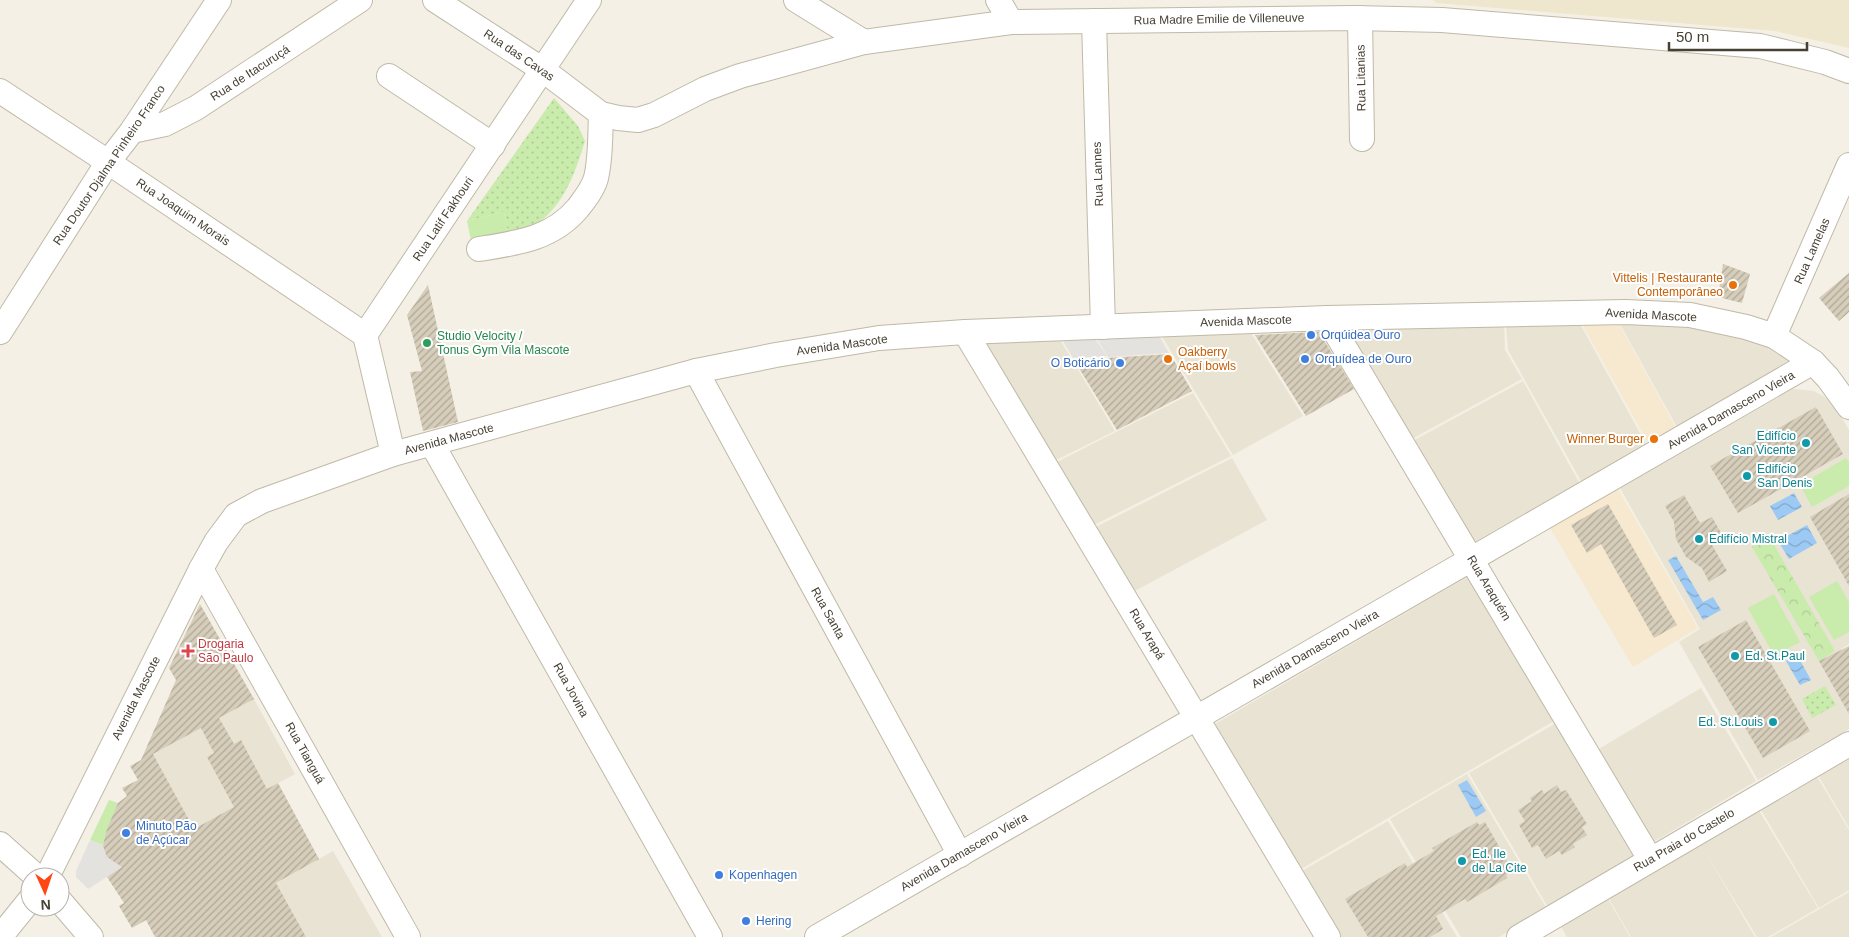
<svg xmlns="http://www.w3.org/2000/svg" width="1849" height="937" viewBox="0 0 1849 937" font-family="Arial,sans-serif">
<defs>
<pattern id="forest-crowns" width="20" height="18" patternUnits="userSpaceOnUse" patternTransform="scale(1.25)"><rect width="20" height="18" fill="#c9ebab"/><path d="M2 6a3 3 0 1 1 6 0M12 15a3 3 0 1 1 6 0" fill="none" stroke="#aecb94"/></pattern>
<pattern id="park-dots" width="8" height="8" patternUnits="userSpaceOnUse" patternTransform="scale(1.25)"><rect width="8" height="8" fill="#c9ebab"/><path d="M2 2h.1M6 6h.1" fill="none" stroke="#aecb94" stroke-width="1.8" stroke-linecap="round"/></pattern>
<pattern id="water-waves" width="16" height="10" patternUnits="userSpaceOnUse" patternTransform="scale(1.25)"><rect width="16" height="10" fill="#9dcaf5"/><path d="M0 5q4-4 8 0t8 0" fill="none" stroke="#82a6c7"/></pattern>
<pattern id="building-hatch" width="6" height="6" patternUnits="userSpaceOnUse" patternTransform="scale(1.25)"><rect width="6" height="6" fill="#d6cdba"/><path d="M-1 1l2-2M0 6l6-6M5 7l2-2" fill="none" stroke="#afa898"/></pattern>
</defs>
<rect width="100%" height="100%" fill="#f4f0e5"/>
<g fill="#e8e3d3">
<polygon points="1579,322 1647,446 1582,483 1508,350 1506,324"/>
<polygon points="1619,322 1684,326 1741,337 1771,349 1795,364 1678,429"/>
<polygon points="1504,323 1505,350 1522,379 1410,440 1343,327"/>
<polygon points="1249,330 1303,416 1233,455 1160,333"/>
<polygon points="1059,338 1115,431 1054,461 982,341"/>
<polygon points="1523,381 1580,484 1473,544 1411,442"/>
<polygon points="1793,389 1814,391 1832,401 1849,430 1849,644 1841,649 1849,663 1849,729 1758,780 1679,642 1700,629 1620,488"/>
<polygon points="1193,393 1231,456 1092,526 1055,463"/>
<polygon points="1232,458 1267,520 1131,593 1094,528"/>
<polygon points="1469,576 1554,721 1301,869 1215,724"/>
<polygon points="1701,688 1756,781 1652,843 1597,750"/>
<polygon points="254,699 295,774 194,829 153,754"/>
<polygon points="1556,723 1635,856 1548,907 1469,773"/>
<polygon points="1849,756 1849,828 1818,775"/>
<polygon points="1467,774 1547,909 1499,937 1461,937 1390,819"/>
<polygon points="1816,775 1849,830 1849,890 1819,908 1760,808"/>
<polygon points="1758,809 1818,908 1768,937 1757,937 1704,850 1755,937 1631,937 1608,897"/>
<polygon points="1388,821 1457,937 1341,937 1302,871"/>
<polygon points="333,851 382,937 170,937 238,905"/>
<polygon points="1849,892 1849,937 1771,937"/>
<polygon points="1608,899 1630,937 1567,937 1561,926"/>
</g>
<g fill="#f7e9cf">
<polygon points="1581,322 1618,322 1677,430 1649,445"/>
<polygon points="1618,489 1698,628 1633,667 1550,528"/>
</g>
<polygon fill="#eee7ce" points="1433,0 1849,0 1849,48 1775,31 1436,3"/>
<polygon fill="url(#forest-crowns)" points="1769,536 1835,651 1819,661 1752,547"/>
<g fill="url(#park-dots)">
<path d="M554,98L578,126L585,141C576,170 566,200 542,220C533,228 519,229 508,232L504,212L467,221Z"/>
<polygon points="1825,686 1836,705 1812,718 1802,699"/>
</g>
<g fill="#c9ebab">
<polygon points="504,212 508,232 471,240 467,221"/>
<polygon points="1846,458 1849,463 1849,486 1812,507 1800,485"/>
<polygon points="1837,581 1849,602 1849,632 1834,640 1809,597"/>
<polygon points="1774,594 1800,642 1774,656 1748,608"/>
<polygon points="109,800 118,803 103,845 90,840"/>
</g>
<g fill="#e4e2de">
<polygon points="1158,334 1169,353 1108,357 1096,337"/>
<polygon points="1094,337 1107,356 1073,358 1061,338"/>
<polygon points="90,840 103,845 107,857 115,862 126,865 88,889 76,877 76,871"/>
</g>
<g fill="url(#water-waves)">
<polygon points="1794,493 1802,507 1778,520 1770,506"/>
<polygon points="1807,525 1817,543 1789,559 1778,541"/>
<polygon points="1676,556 1703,602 1713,597 1721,610 1703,620 1668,560"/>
<polygon points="1797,655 1811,680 1800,685 1786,661"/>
<polygon points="1467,780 1486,811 1476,817 1458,785"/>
</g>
<g fill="url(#building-hatch)" fill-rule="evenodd">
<polygon points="1723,264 1750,274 1742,303 1718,297"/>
<polygon points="1849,273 1849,312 1839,321 1819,298"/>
<polygon points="428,285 458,422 423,431 410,372 422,371 407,315"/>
<polygon points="1319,332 1354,389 1306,416 1255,335"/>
<polygon points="1170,354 1192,391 1117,430 1074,360"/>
<polygon points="1816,407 1843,454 1738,513 1710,466"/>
<polygon points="1849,494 1849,586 1810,517"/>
<polygon points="1684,495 1700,523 1712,517 1724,538 1712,545 1727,571 1709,582 1702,568 1686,557 1676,539 1674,522 1665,506"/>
<polygon points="1608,504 1677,625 1654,638 1601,544 1587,553 1571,525"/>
<path d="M200,604L254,699L219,718L234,744L241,740L267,789L278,783L319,859L276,883L306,937H155L146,920L132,928L119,906L124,903L107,877L122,867L107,857L103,846L107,829L118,803L127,796L122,788L138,780L130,766L141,760L176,680L169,668ZM201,728L214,753L207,757L234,807L194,829L153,754Z"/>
<polygon points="1746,620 1810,731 1763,758 1698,647"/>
<polygon points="1849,646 1849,714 1819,661"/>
<polygon points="1557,785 1561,792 1566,790 1587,824 1582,827 1587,835 1573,844 1575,847 1562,855 1559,851 1546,859 1538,845 1532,848 1519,825 1525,821 1518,810 1532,801 1530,798 1542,790 1544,794"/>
<polygon points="1477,822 1479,825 1485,822 1513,871 1506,875 1507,878 1467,902 1465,899 1436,916 1443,929 1430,937 1368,937 1345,899 1405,863 1407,867 1434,851 1432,848"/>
</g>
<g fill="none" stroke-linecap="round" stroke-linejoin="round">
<defs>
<g id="minor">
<polyline points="435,0 543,70 601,114 618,118 638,120 654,115 705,89 740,76 864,42 1011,22 1354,18 1442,20 1760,46 1825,62 1849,71"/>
<polyline points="796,0 864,42"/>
<polyline points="998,0 1011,22"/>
<polyline points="1360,18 1362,139"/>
<polyline points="1094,21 1103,327"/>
<polyline points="389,76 493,145"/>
<polyline points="0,91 108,162 365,335"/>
<polyline points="132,131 165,124 196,108 360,0"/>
<path d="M479,249C517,243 552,239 578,208C585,199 593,189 596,178C601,157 600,135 601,114"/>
<polyline points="1327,318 1650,859"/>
<polyline points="0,332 108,162 132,131 219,0"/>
<polyline points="965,332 1328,937"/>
<polyline points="1774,336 1849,165"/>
<polyline points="696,371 960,855"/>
<polyline points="432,444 710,937"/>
<polyline points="393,454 365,335 589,0"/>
<polyline points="201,569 408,937"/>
<polyline points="0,844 37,877"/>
<polyline points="47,877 201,569 216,542 236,515 262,501 393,454 696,371 776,355 879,338 965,332 1327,318 1626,312 1690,315 1746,327 1774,336 1813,362 1828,378 1849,407"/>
<polyline points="60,901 91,937"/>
<polyline points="0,937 30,900"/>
<polyline points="817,937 1813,362"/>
<polyline points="1519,937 1849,744"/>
</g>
</defs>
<use href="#minor" stroke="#c0b9a7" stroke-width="26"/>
<use href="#minor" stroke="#fff" stroke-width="24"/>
</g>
<g fill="#e8710a" stroke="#fff" stroke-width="2">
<circle cx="1733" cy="285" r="5"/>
<circle cx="1168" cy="359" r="5"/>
<circle cx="1654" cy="439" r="5"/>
</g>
<g fill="#3f7fe0" stroke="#fff" stroke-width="2">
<circle cx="1311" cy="335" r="5"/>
<circle cx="1305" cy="359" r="5"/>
<circle cx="1120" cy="363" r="5"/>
<circle cx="126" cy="833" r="5"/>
<circle cx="719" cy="875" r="5"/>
<circle cx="746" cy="921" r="5"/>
</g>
<circle fill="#2e9e5b" stroke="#fff" stroke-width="2" cx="427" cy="343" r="5"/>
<g fill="#0f9aa8" stroke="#fff" stroke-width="2">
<circle cx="1806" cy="443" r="5"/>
<circle cx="1747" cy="476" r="5"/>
<circle cx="1699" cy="539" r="5"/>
<circle cx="1735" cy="656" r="5"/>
<circle cx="1773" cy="722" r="5"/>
<circle cx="1462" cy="861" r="5"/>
</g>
<path fill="#e0444e" stroke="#fff" stroke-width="2" d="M185.5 643.5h5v5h5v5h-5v5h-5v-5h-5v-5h5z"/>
<g text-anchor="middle" stroke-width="4" stroke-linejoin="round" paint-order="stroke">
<g font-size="12" fill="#474134" stroke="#fff">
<text transform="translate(1219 19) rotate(-1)" y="4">Rua Madre Emilie de Villeneuve</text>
<text transform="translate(519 55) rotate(34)" y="4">Rua das Cavas</text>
<text transform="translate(250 73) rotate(-33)" y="4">Rua de Itacuruçá</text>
<text transform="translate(1361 78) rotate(-91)" y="4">Rua Litanias</text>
<text transform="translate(109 165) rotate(-56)" y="4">Rua Doutor Djalma Pinheiro Franco</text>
<text transform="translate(1098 174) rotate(-92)" y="4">Rua Lannes</text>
<text transform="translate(183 212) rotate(34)" y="4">Rua Joaquim Morais</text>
<text transform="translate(443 219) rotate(-56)" y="4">Rua Latif Fakhouri</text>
<text transform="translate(1812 251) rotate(-66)" y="4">Rua Lamelas</text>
<text transform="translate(1651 315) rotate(3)" y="4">Avenida Mascote</text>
<text transform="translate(1246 321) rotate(-2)" y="4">Avenida Mascote</text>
<text transform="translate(842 345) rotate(-8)" y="4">Avenida Mascote</text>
<text transform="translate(1731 410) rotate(-30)" y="4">Avenida Damasceno Vieira</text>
<text transform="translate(449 439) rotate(-15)" y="4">Avenida Mascote</text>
<text transform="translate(1489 588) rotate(59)" y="4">Rua Araquém</text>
<text transform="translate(828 613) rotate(61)" y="4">Rua Santa</text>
<text transform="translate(1147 634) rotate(59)" y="4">Rua Arapá</text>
<text transform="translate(1315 649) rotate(-30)" y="4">Avenida Damasceno Vieira</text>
<text transform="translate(571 690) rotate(61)" y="4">Rua Jovina</text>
<text transform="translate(136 698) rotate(-63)" y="4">Avenida Mascote</text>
<text transform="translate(305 753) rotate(61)" y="4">Rua Tianguá</text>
<text transform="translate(1684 840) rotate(-30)" y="4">Rua Praia do Castelo</text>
<text transform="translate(964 852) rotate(-30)" y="4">Avenida Damasceno Vieira</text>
</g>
<g font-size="12" fill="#c56008" stroke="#fff" text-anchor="end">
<text x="1723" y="282">Vittelis | Restaurante<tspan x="1723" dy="14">Contemporâneo</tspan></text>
<text x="1178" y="356" text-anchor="start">Oakberry<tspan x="1178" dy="14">Açaí bowls</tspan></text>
<text x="1644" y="443">Winner Burger</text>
</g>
<g font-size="12" fill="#366cbe" stroke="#fff" text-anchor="start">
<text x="1321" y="339">Orqúidea Ouro</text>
<text x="1315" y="363">Orquídea de Ouro</text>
<text x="1110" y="367" text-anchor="end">O Boticário</text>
<text x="136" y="830">Minuto Pão<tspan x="136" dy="14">de Açúcar</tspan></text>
<text x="729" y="879">Kopenhagen</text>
<text x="756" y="925">Hering</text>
</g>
<g font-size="12" fill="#27864d" stroke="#fff" text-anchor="start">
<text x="437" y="340">Studio Velocity /<tspan x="437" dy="14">Tonus Gym Vila Mascote</tspan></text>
</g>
<g font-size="12" fill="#0d838f" stroke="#fff" text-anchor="start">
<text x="1796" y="440" text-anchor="end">Edifício<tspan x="1796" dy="14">San Vicente</tspan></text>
<text x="1757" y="473">Edifício<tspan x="1757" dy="14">San Denis</tspan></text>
<text x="1709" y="543">Edifício Mistral</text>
<text x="1745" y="660">Ed. St.Paul</text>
<text x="1763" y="726" text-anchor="end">Ed. St.Louis</text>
<text x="1472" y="858">Ed. Ile<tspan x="1472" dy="14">de La Cite</tspan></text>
</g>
<g font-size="12" fill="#be3a42" stroke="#fff" text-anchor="start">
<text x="198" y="648">Drogaria<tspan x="198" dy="14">São Paulo</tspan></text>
</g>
</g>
<g transform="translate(45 892) rotate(177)"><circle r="24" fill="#ffffff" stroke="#b5b3ae"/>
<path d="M0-4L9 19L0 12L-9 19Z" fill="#ff4811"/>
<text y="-8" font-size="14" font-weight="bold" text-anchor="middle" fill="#474134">N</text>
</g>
<path d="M1669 42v8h138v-8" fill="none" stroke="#474134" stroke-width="2.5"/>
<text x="1676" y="42" font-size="15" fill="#474134" stroke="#ffffff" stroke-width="4" paint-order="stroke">50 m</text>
</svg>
